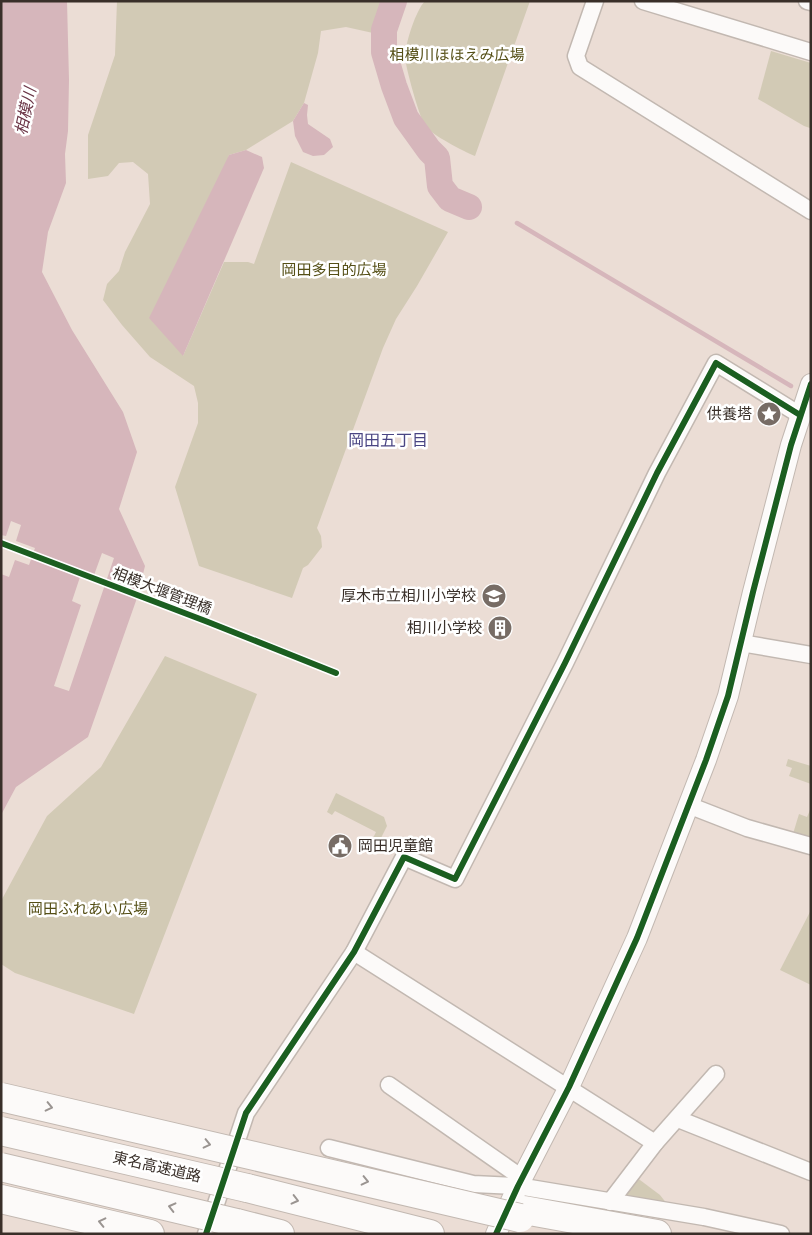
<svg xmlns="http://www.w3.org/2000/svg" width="812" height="1235" viewBox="0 0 812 1235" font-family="Arial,'Noto Sans JP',sans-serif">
<rect width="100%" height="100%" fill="#ebddd5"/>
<g fill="#d2cab5">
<polygon points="117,1 389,1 384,20 382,35 346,27 321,31 318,53 304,103 293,121 246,150 229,155 183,356 224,262 248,262 254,264 291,162 448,232 417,286 396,319 383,348 317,528 321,536 322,547 308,565 303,568 292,598 199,566 175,487 198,423 198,403 194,386 150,357 122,325 103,300 107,284 119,271 125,252 150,204 148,174 133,162 119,163 108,176 88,179 88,135 115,55"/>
<path d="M425,1H530L475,156C463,151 432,135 425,126C420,119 404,63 405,55C406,42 416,10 425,1Z"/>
<polygon points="771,51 811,63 810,128 804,126 758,99"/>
<polygon points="165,656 257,694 134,1014 15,973 1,964 1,901 47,816 101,767"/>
<polygon points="788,759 811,766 811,784 789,776 792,768 786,766"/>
<polygon points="336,793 384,817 387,826 376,848 374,849 369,846 376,832 335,811 332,815 327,812"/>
<polygon points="811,808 811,841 792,837 799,814 807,817"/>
<polygon points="811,910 811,985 780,970"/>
<polygon points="636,1177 660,1195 667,1204 627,1196 625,1191"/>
</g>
<g fill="#d6b6bb" fill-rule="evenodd">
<path d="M1,1H67L69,80L68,131L65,154L66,183L48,232L42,272L72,330L123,412L137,452L119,509L145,566L137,598L88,737L16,787L1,815V574L9,577L15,560L29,565L35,548L16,541L21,525L11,521L6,536L1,535ZM102,553L114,558L69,691L54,686L81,605L72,601L81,574L93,578Z"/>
<path d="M389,1H398L386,29C389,37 393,45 389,52H384C378,40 384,14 389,1Z"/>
<polygon points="304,103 308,105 307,115 308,124 330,139 333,147 324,155 313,156 303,152 295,136 293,121"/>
<polygon points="246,150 262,157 264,168 183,356 149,318 229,155"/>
</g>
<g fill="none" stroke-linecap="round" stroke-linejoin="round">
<polyline stroke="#d6b6bb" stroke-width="4.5" points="517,223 791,386"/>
<polyline stroke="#d6b6bb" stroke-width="26" points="394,1 384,30 384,52 394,86 406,118 429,150 437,158 440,186 450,199 469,207"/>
<defs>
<g id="minor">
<polyline points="595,1 576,56 580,67 811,211"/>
<polyline points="643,1 811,52"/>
<polyline points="807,1 811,2"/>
<polyline points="741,643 811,655"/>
<polyline points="688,805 747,828 811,846"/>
<polyline points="354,952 655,1143"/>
<polyline points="389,1085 522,1178"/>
<polyline points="678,1119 811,1172"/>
<polyline points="329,1148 473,1184 518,1186 704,1217 781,1234"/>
<polyline points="610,1202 655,1143 716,1074"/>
<polyline points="206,1234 246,1113 354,952 404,857 455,879 565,663 657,473 716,363 800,415"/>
</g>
<polyline id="tertiary" points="496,1234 518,1186 569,1087 637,938 706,760 728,696 753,592 791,445 811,384"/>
<g id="motorway">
<polyline points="247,1188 430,1234"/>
<polyline points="1,1199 150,1234"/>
<polyline points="524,1210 657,1234"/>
<polyline points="237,1223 280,1234"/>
</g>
</defs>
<use href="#minor" stroke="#c2b8b1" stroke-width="19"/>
<use href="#tertiary" stroke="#c2b8b1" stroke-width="22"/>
<use href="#motorway" stroke="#c2b8b1" stroke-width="30"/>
<use href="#minor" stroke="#fcfaf9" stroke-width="16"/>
<use href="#tertiary" stroke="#fcfaf9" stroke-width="20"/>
<use href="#motorway" stroke="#fcfaf9" stroke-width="28"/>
<defs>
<g id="motorway-bridge">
<polyline points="1,1097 520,1218"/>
<polyline points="1,1131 247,1188"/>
<polyline points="1,1167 237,1223"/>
</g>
</defs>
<use href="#motorway-bridge" stroke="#c2b8b1" stroke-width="30" stroke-linecap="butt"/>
<use href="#motorway-bridge" stroke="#fcfaf9" stroke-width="28"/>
<defs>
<g id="cycleway">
<polyline points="1,543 208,622 336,673"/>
<polyline points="206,1234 246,1113 354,952 404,857 455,879 565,663 657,473 716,363 800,415"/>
<polyline points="496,1234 518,1186 569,1087 637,938 706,760 728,696 753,592 791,445 811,384"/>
</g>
</defs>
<use href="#cycleway" stroke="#fff" stroke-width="9"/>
<use href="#cycleway" stroke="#1b5e20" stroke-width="6"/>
</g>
<defs><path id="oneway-chevron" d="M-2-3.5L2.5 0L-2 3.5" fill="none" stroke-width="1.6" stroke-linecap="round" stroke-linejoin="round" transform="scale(1.25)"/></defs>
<g stroke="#9a9491">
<use href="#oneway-chevron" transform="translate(49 1107) rotate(13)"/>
<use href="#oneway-chevron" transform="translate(207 1144) rotate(13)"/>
<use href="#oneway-chevron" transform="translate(365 1181) rotate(13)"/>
<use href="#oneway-chevron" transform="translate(295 1200) rotate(14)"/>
<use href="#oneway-chevron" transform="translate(172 1207) rotate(-166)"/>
<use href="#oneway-chevron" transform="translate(102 1222) rotate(-167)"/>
</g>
<defs>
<symbol id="sight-disc" viewBox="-11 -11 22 22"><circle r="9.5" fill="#776c65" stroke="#fff"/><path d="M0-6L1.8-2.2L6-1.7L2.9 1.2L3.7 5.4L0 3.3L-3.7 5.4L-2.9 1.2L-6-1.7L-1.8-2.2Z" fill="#fff"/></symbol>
<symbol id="school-disc" viewBox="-11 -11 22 22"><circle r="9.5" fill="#776c65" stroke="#fff"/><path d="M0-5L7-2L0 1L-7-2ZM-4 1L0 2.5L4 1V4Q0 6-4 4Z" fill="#fff"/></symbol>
<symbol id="building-disc" viewBox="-11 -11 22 22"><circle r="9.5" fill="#776c65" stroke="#fff"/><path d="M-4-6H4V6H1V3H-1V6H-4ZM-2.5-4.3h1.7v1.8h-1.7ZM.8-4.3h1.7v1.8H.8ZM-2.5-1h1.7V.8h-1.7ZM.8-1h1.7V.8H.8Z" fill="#fff"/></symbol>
<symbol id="civic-disc" viewBox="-11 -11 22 22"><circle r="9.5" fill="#776c65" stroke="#fff"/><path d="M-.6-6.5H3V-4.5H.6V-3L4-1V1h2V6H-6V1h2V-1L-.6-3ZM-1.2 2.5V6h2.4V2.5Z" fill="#fff"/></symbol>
</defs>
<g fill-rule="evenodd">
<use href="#sight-disc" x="755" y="400" width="28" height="28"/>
<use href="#school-disc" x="480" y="582" width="28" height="28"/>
<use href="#building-disc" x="486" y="614" width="28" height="28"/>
<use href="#civic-disc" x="326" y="832" width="28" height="28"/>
</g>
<g text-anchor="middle" stroke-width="5" stroke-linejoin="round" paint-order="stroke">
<g font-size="15" fill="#554f16" stroke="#fff">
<text x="457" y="60">相模川ほほえみ広場</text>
<text x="334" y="275">岡田多目的広場</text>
<text x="88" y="914">岡田ふれあい広場</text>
</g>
<g font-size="15" fill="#392f29" stroke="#fff" text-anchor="end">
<text x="752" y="419">供養塔</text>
<text x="476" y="601">厚木市立相川小学校</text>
<text x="482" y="633">相川小学校</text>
<text x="358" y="851" text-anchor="start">岡田児童館</text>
</g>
<g font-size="15" fill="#392f29" stroke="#fff">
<text transform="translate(162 591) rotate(21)" y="5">相模大堰管理橋</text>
<text transform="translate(157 1167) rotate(13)" y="5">東名高速道路</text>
</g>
<g font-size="16" font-style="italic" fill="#6b3647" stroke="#fff">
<text transform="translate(25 111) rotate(-78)" y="6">相模川</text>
</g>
<g font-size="16" fill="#4a4583" stroke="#fff">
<text x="388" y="446">岡田五丁目</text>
</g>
</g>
<rect width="812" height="1235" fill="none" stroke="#392f29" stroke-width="5"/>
</svg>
